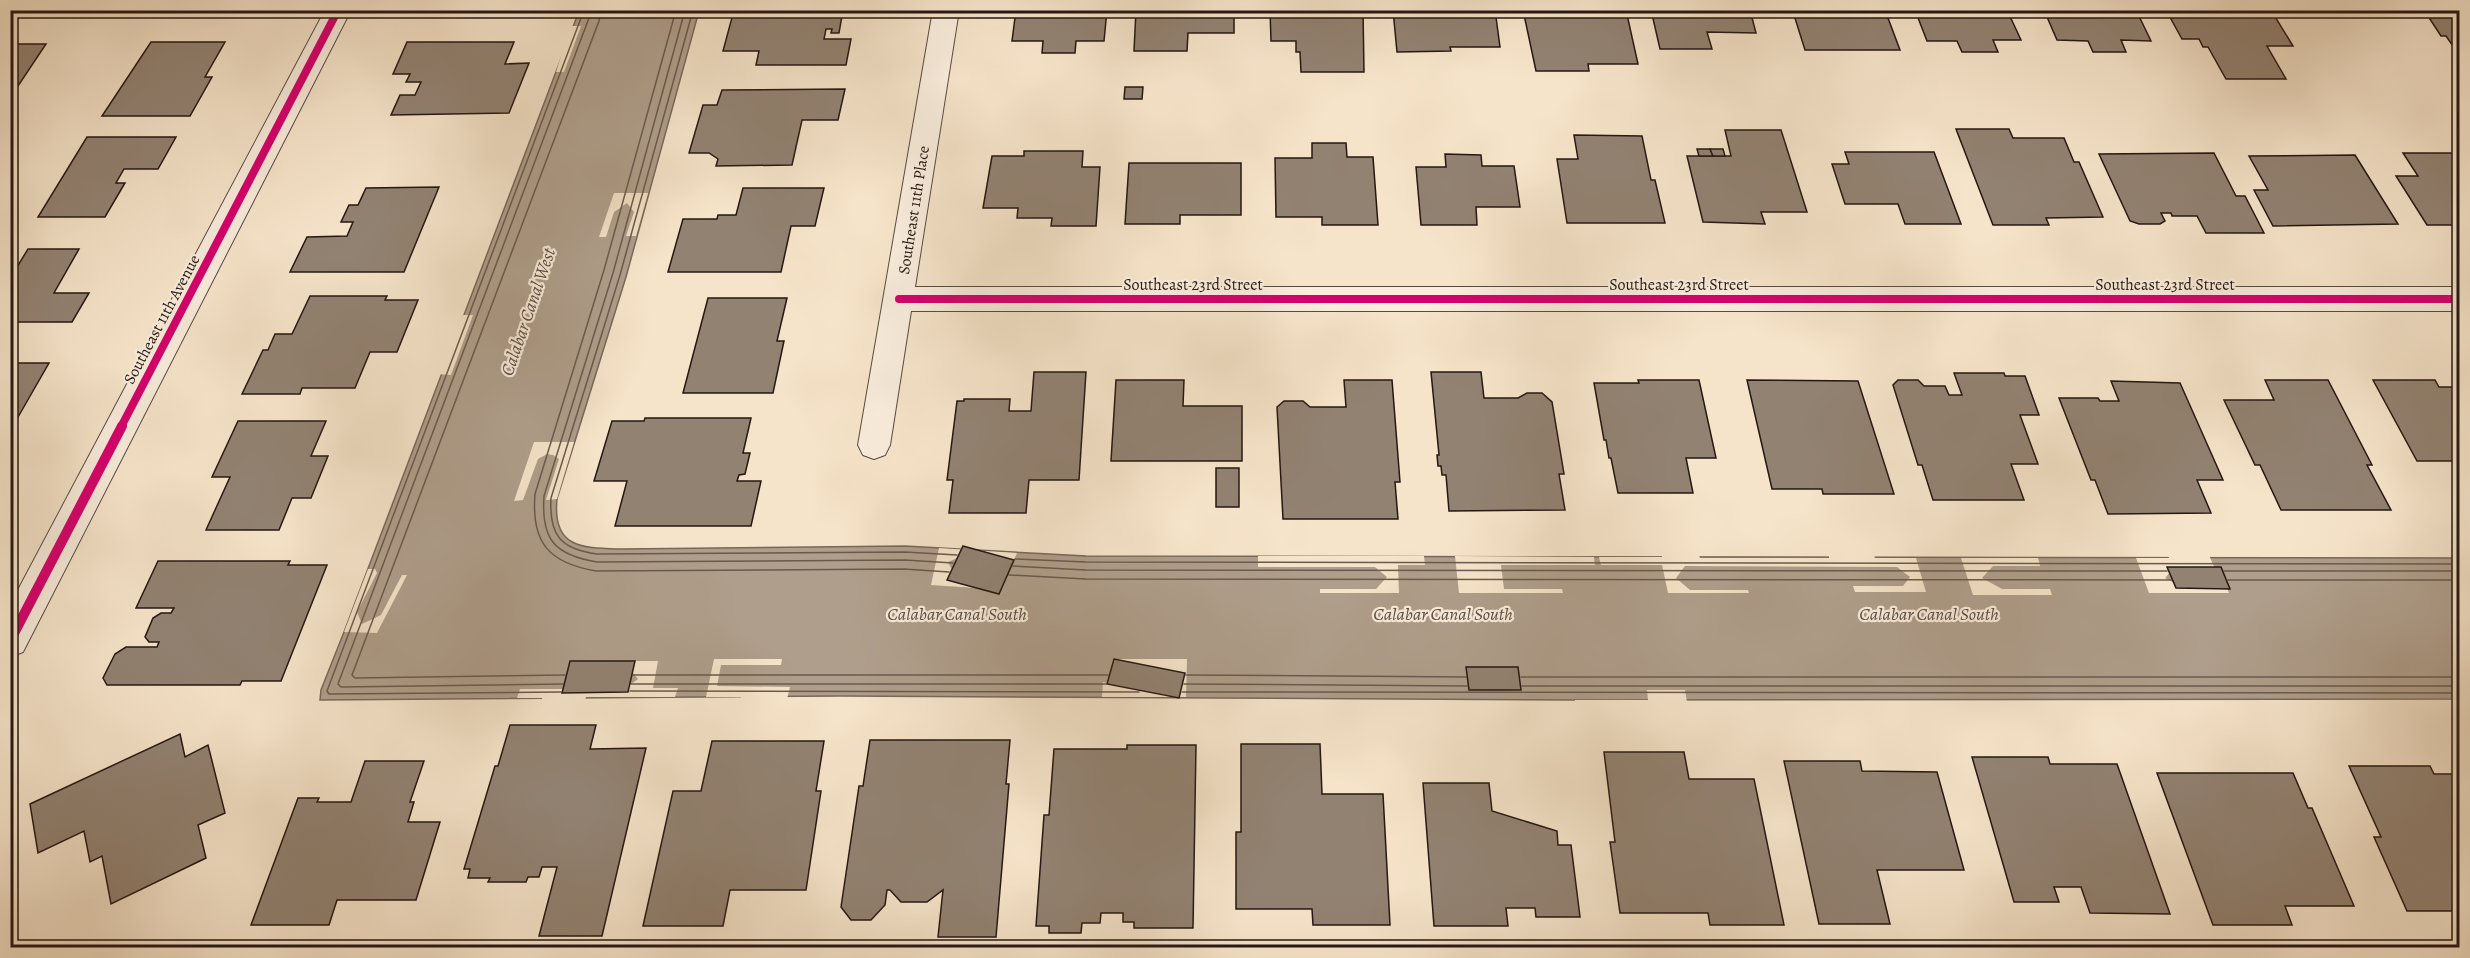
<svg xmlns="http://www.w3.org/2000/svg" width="2470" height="958" viewBox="0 0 2470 958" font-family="Alegreya,serif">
<rect width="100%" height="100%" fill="#f6e4ca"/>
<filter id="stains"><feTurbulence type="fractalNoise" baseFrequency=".00333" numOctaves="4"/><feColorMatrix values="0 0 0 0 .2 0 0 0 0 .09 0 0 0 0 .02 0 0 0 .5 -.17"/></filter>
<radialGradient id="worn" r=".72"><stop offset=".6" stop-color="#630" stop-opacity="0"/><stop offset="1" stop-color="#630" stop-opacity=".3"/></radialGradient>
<path fill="#af9e8b" stroke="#78685b" stroke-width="1.5" d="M579,11H699L626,277L557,499C552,549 583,548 622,549L905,546L1086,556L2459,558V699L1575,700L841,696L320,700L321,690L344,632Z"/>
<g fill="#f6e4ca">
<polygon points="570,26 581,26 564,72 556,72"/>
<polygon points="614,193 648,193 636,236 626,236 634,212 627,203 614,212 606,237 599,237"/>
<polygon points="463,315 473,315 451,375 437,374"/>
<polygon points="534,442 574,442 557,499 546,500 559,459 553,455 547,454 538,459 523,500 514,501"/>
<polygon points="939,548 1017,553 1010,569 962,556 948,562 954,574 991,589 931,585"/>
<polygon points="1662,554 1699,555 1700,558 1829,558 1829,555 1874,555 1875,558 1916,558 1926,592 1855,592 1853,586 1903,586 1910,577 1897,567 1685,566 1676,578 1690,590 1748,590 1749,593 1668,593 1662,565 1601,565 1599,557 1662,557"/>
<polygon points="2168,555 2209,555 2215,569 2173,569 2165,578 2180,586 2226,586 2229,593 2149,593 2136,558 2169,558"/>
<polygon points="1258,556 1424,556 1425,565 1398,565 1399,593 1320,593 1320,589 1376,589 1387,577 1375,567 1258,567"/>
<polygon points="1455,556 1594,557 1595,565 1501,565 1504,589 1562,589 1563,593 1459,593"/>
<polygon points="1961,558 2038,558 2040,566 1993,566 1982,578 2002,589 2050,589 2052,595 1973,595"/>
<polygon points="368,569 375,569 377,573 357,612 362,624 381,615 402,575 407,575 377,633 344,632"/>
<polygon points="714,659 782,659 781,665 721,665 717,686 790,687 787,699 741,700 741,697 706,697"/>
<polygon points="1114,659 1187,659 1186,697 1102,697 1103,682 1172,695 1113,663"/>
<polygon points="570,661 658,661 653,688 678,688 675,697 586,697 585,700 542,701 542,698 517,698 520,689 624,689 638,679 628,667"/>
<polygon points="1647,690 1685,690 1687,702 1575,703 1575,700 1648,700"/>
</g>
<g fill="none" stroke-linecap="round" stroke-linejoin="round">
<g stroke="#6a5a4e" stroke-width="1.5">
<path d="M676,10L604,270L535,494C531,543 549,563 596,571L904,569L949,572"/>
<path d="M685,10L613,273L544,496C541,539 554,555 597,562L905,560L953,563"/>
<path d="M693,10L620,275L551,498C549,535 560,549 597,554L905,552L957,555"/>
<polyline points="1015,559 1086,562 2460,564"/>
<polyline points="1013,566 1086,570 2167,571"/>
<polyline points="2224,571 2460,571"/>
<polyline points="1009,575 1086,579 2171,580"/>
<polyline points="2228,580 2460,580"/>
<polyline points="565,675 355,678 352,675 599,21 601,10"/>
<polyline points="633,675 1108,675"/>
<polyline points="1186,675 1466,677"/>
<polyline points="1521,677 2460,677"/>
<polyline points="563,684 341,687 338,684 592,10"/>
<polyline points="631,684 1106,684"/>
<polyline points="1184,684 1467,686"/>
<polyline points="1522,686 2460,686"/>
<polyline points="630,691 1139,692"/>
<polyline points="561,692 329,694 327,691 584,10"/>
<polyline points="1182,692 2460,693"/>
</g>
</g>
<g fill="#928272" stroke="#251712" stroke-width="1.5">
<polygon points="734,10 843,10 839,33 831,33 832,29 826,29 824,39 851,39 846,65 756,65 759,51 723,51"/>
<polygon points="1016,10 1107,10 1104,41 1076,41 1075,53 1042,53 1043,41 1012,41"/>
<polygon points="1136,10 1234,10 1234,33 1188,33 1187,51 1134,51"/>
<polygon points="1270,10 1363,10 1364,72 1301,72 1300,52 1296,52 1296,41 1271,41"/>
<polygon points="1393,10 1495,10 1500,47 1450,47 1451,51 1397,52"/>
<polygon points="1523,10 1626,10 1638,64 1588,64 1589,71 1536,71"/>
<polygon points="1651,10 1750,10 1756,33 1707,32 1712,49 1660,49"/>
<polygon points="1837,10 1885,10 1900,50 1805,50 1794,15 1838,15"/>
<polygon points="1915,10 2007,10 2021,40 1993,40 1998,52 1962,52 1957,41 1927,41"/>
<polygon points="2044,10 2136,10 2151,41 2121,40 2126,52 2093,52 2088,41 2057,40"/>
<polygon points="2166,10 2271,10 2293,46 2267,46 2286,79 2226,79 2208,47 2203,47 2199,39 2182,39"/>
<polygon points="2424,10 2460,10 2460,56 2446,36 2441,36"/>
<polygon points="151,42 225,42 205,77 212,77 190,116 102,116"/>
<polygon points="407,42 514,42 505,64 529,63 509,113 391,115 400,95 415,95 421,82 406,82 410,74 393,74"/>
<polygon points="10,44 46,44 10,98"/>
<polygon points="1125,87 1143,87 1142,99 1124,99"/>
<polygon points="845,89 838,120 802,120 792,165 716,166 718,159 709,153 689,153 703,105 717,105 722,90"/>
<polygon points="1956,129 2009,129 2013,138 2064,138 2074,162 2079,162 2103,217 2046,218 2049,225 1993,225"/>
<polygon points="1725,130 1781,130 1807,212 1761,212 1765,224 1703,222 1687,156 1731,156"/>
<polygon points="1574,135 1642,136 1651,180 1655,180 1665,223 1567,223 1557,159 1578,159"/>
<polygon points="87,137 176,137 158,169 124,169 116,183 125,183 105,217 38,217"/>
<polygon points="1312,143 1346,143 1347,157 1373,157 1378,225 1322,225 1322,217 1276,217 1275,158 1312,158"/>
<polygon points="1697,149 1710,149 1713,156 1699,156"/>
<polygon points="1710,149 1723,149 1725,156 1713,156"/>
<polygon points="1024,151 1083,151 1082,167 1100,167 1096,226 1051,226 1052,218 1017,218 1018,208 983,208 992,156 1024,156"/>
<polygon points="1845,152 1934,152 1961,224 1905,224 1898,204 1845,204 1832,164 1849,164"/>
<polygon points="2214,153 2236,196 2245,196 2264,233 2206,233 2197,216 2172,216 2171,213 2161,213 2165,221 2160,224 2139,224 2130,221 2099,154"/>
<polygon points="2403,153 2454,153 2460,160 2460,225 2427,225 2396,176 2418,176"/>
<polygon points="1445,154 1481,155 1482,166 1514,166 1520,207 1476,207 1477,225 1421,225 1416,167 1446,167"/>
<polygon points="2355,155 2398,224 2273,226 2254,190 2268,190 2249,156"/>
<polygon points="1129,163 1241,163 1241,215 1180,215 1180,224 1125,224"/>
<polygon points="439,187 404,272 290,272 307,237 347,236 353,222 341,222 349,205 358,205 366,188"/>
<polygon points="743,188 824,188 815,226 791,226 781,272 668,272 683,219 717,219 718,215 736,215"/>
<polygon points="28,249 79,249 54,293 89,293 72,322 10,322 10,272 14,272"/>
<polygon points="310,296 387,296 385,300 418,300 397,352 370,352 355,388 302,388 300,394 242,394 263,350 268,350 275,334 292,334"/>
<polygon points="708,298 787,298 777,341 784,341 773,393 683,393"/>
<polygon points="10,363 49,363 10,431"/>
<polygon points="1034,372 1086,372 1079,480 1029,480 1026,513 949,513 953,480 947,480 957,401 964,401 964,399 1010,399 1009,411 1031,411"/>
<polygon points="1431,372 1481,372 1484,398 1518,398 1527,393 1542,393 1552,402 1564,474 1559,474 1565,510 1449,511 1446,475 1442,475 1441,466 1438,466 1437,455 1439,455"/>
<polygon points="1954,373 2004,373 2005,376 2025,376 2039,415 2020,415 2038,464 2011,464 2024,500 1933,500 1922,465 1918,465 1893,385 1898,380 1918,380 1924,386 1945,386 1949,395 1962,395"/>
<polygon points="1116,380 1184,380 1183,406 1242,406 1242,461 1111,461"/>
<polygon points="1344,380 1392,380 1400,482 1395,482 1398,519 1283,519 1277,407 1284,401 1303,401 1310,407 1346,407"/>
<polygon points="1638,380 1699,380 1716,458 1686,458 1693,493 1618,493 1611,458 1609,458 1606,440 1604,440 1594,383 1639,383"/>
<polygon points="1747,380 1858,381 1894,494 1823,494 1822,489 1772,489"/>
<polygon points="2265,380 2328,380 2372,465 2367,465 2391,510 2281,510 2260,465 2255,465 2224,400 2274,400"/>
<polygon points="2373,380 2435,380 2439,387 2460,387 2460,461 2417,461"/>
<polygon points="2111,381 2180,383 2223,480 2197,480 2211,513 2108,514 2095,480 2091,480 2059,398 2098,398 2100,401 2119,401"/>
<polygon points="645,418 751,418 743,453 750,453 745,474 739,475 737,481 761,481 751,526 615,526 627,481 594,481 612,421 644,421"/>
<polygon points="238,421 326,421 311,456 328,456 311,498 292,498 279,530 206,530 230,477 212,477"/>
<rect x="1216" y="468" width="23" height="39"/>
<polygon points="963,546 1014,560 999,594 947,580"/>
<polygon points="158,561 290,561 288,565 327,565 281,681 242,681 240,685 107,685 103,678 115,654 126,647 157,647 159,642 149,642 145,637 153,618 161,613 171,613 174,608 136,608"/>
<polygon points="2167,567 2221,567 2230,589 2176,588"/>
<polygon points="1114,659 1185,673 1179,698 1107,684"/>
<polygon points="570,661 635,661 628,692 562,693"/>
<polygon points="1466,667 1518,667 1521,690 1469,690"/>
<polygon points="510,725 596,725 590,749 646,748 602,936 539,936 557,867 542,867 539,877 528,877 526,882 488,882 490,878 468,878 470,869 464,869 495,766 498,766"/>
<polygon points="180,734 185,757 208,745 225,813 198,825 206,858 111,904 102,856 90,862 84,831 38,853 30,804"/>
<polygon points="870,740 1010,740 1006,784 1009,784 996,937 938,937 943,890 927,902 901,902 890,890 887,890 885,905 871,920 851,920 841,907 859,786 863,786"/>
<polygon points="712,741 824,741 816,791 821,791 806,890 730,890 723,926 643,926 673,791 701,791"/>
<polygon points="1241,744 1320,744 1322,794 1383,794 1390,925 1313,925 1312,909 1236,909 1236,832 1241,832"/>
<polygon points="1127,745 1196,745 1193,928 1134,928 1134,922 1123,922 1123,913 1101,913 1100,923 1082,923 1081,933 1049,933 1049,926 1036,926 1044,815 1049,815 1054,749 1127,749"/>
<polygon points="1604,752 1684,752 1689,779 1754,779 1784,925 1710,925 1708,913 1620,913 1610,842 1615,842"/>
<polygon points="1972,757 2048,757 2050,764 2117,764 2170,914 2090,913 2081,887 2054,887 2059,902 2014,902"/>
<polygon points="365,761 424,761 410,802 414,802 408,822 440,822 416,900 337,900 329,925 251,925 298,798 319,798 317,802 351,802"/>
<polygon points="1784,761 1860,761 1862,771 1937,772 1964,870 1877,870 1890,924 1819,924"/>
<polygon points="2349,766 2430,766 2434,774 2460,774 2460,911 2407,911 2374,837 2381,837"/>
<polygon points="2157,773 2293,773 2308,808 2312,808 2354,906 2285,906 2292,925 2213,925"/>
<polygon points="1423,783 1489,783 1492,811 1557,831 1558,845 1571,845 1580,917 1536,917 1535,908 1506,908 1508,926 1434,926"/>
</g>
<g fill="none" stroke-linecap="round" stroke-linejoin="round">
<defs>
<g id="street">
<polygon points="325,10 351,10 23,652 10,657 10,605"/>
<polygon points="933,10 959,10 915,287 2460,287 2460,311 911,311 890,445 885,455 874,459 863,455 858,445"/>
</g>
</defs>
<use href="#street" stroke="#594a40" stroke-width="2"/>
<use href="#street" fill="#f9eddd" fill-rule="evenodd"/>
<defs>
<g id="cycleway-far1">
<polyline points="899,299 2460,299"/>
<polyline points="121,427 338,10"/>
</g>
<polyline id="cycleway" points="10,641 122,426"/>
</defs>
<use href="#cycleway-far1" stroke="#f9eddd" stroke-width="10"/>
<use href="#cycleway" stroke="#f9eddd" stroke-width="14"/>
<use href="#cycleway-far1" stroke="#d6006c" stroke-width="8"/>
<use href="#cycleway" stroke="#d6006c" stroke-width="10"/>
</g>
<g text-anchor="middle" stroke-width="4.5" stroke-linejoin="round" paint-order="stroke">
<g font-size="16" fill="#251712" stroke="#f9eddd">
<text transform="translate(913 210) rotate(-81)" y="6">Southeast 11th Place</text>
<text x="1193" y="290">Southeast 23rd Street</text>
<text x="1679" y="290">Southeast 23rd Street</text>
<text x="2165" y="290">Southeast 23rd Street</text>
<text transform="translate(161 319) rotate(-62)" y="6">Southeast 11th Avenue</text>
</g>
<g font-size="18" font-style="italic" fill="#5c4d42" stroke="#f9eddd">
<text transform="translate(528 312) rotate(-71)" y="6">Calabar Canal West</text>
<text x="957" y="620">Calabar Canal South</text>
<text x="1443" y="620">Calabar Canal South</text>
<text x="1929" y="620">Calabar Canal South</text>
</g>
</g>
<rect width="2470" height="958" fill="none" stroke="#f6e4ca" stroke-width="36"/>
<rect x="12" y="12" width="2446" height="934" fill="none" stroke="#251712" stroke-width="3"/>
<rect x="18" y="18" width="2434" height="922" fill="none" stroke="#251712" stroke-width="1.5"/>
<rect width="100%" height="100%" filter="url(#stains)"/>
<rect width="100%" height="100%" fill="url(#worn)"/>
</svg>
